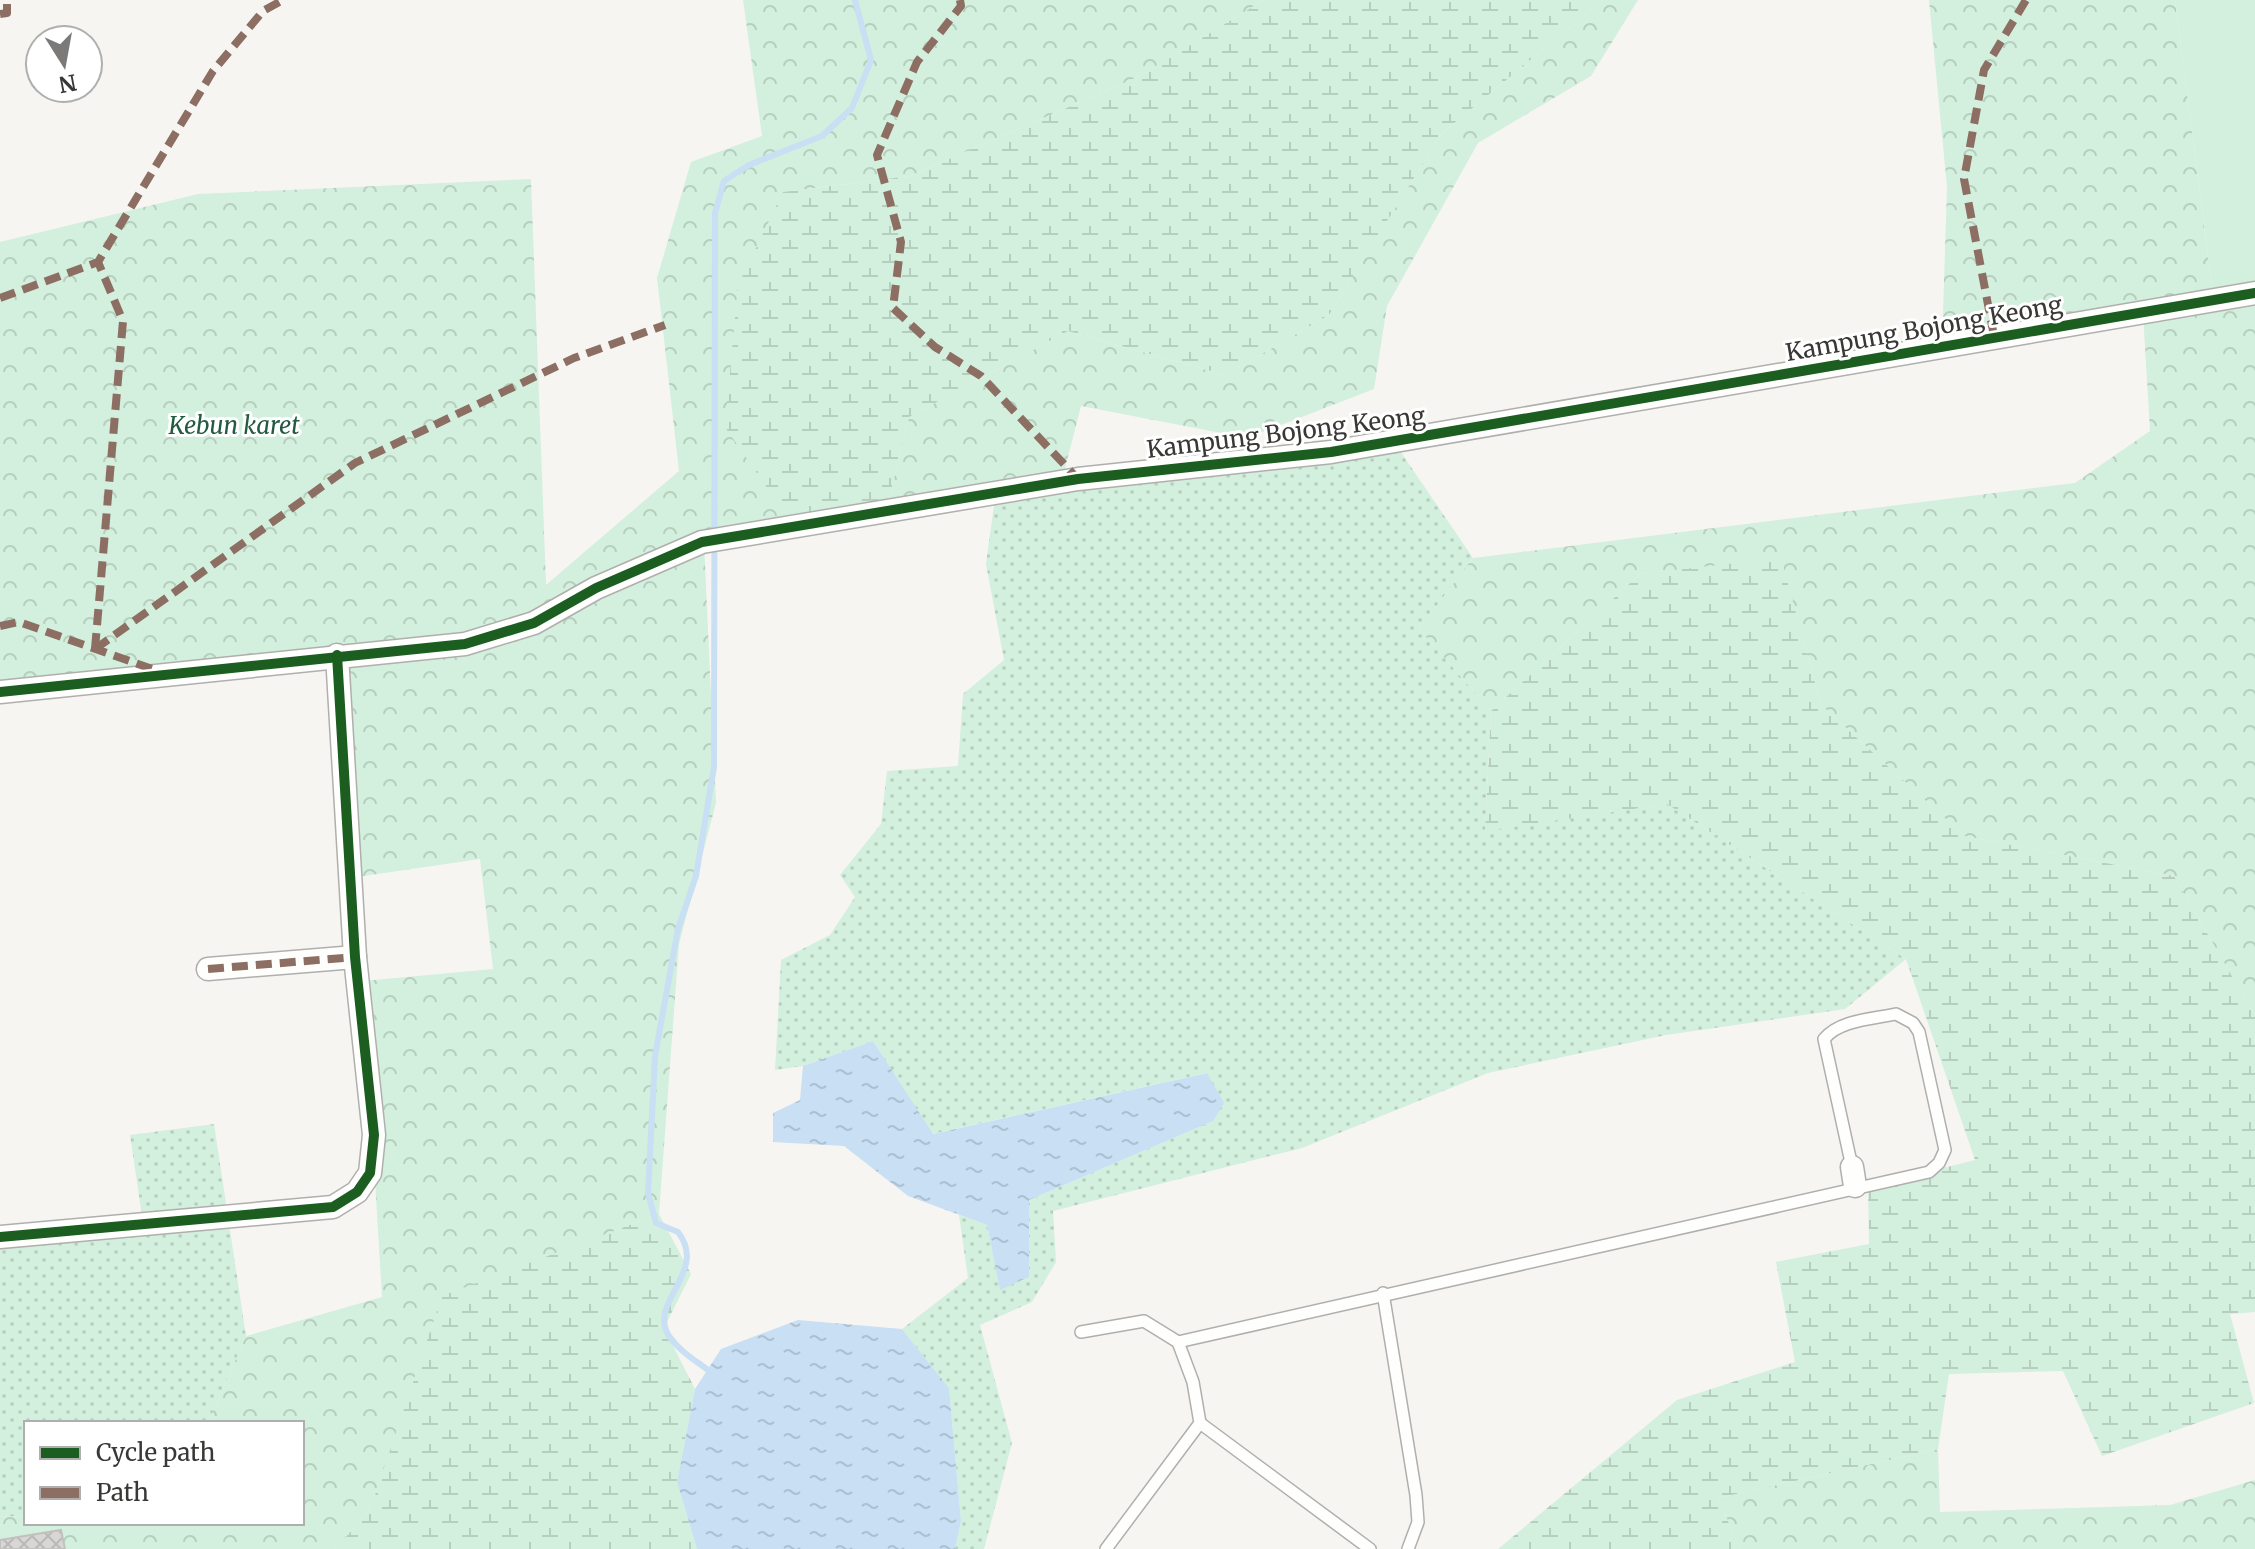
<svg xmlns="http://www.w3.org/2000/svg" width="2255" height="1549" viewBox="0 0 2255 1549" font-family="Merriweather,serif">
<defs>
<pattern id="grass-dots" width="8" height="8" patternUnits="userSpaceOnUse" patternTransform="scale(2)"><rect width="8" height="8" fill="#d3efdd"/><path d="M2 2h.1M6 6h.1" fill="none" stroke="#b6cebe" stroke-width="1.8" stroke-linecap="round"/></pattern>
<pattern id="forest-crowns" width="20" height="18" patternUnits="userSpaceOnUse" patternTransform="scale(2)"><rect width="20" height="18" fill="#d3efdd"/><path d="M2 6a3 3 0 1 1 6 0M12 15a3 3 0 1 1 6 0" fill="none" stroke="#b6cebe"/></pattern>
<pattern id="wetland-marsh" width="20" height="14" patternUnits="userSpaceOnUse" patternTransform="scale(2)"><rect width="20" height="14" fill="#d3efdd"/><path d="M1 5h8M5 5V1M11 12h8M15 12V8" fill="none" stroke="#b6cebe"/></pattern>
<pattern id="water-ripples" width="26" height="14" patternUnits="userSpaceOnUse" patternTransform="scale(2)"><rect width="26" height="14" fill="#c8dff4"/><path d="M2 4q2-2 4 0t4 0M15 11q2-2 4 0t4 0" fill="none" stroke="#adc0d2"/></pattern>
<pattern id="building-cross-hatch" width="8" height="8" patternUnits="userSpaceOnUse" patternTransform="scale(2)"><rect width="8" height="8" fill="#d8d7d5"/><path d="M0 0l8 8M0 8l8-8" fill="none" stroke="#bab9b7"/></pattern>
</defs>
<rect width="100%" height="100%" fill="#f7f5f2"/>
<g fill="url(#grass-dots)">
<polygon points="1398,448 1473,558 1419,629 1491,711 1485,830 1667,804 1906,959 1845,1009 1666,1035 1488,1073 1302,1148 1053,1211 1056,1262 1032,1302 980,1325 1012,1443 984,1549 955,1549 961,1521 949,1388 902,1329 968,1278 959,1215 987,1225 1000,1289 1029,1277 1029,1200 1213,1121 1206,1073 932,1134 873,1041 803,1066 775,1070 781,960 830,935 855,897 840,875 881,824 887,771 958,766 963,694 1004,660 986,564 995,498"/>
<polygon points="214,1124 246,1336 208,1423 26,1423 26,1515 0,1517 0,1244 145,1236 130,1135"/>
</g>
<g fill="url(#forest-crowns)">
<polygon points="743,0 1264,0 1138,77 910,176 783,192 795,528 704,543 716,803 679,944 659,1214 442,1297 370,1510 335,1549 0,1549 0,1517 26,1515 26,1523 302,1523 302,1423 208,1423 246,1336 382,1297 363,981 493,969 480,859 350,878 341,649 0,683 0,242 198,194 531,179 546,585 679,471 657,278 691,162 762,136"/>
<polygon points="1603,0 1638,0 1591,76 1478,143 1387,306 1374,389 1247,438 1081,406 1060,488 885,515 909,417 1068,331 1225,375 1329,315 1441,134"/>
<polygon points="1929,0 2175,0 2214,301 2255,294 2255,1016 2174,876 1964,836 1821,705 1781,559 1640,574 1491,711 1419,629 1473,558 2075,483 2150,431 2143,313 1942,346 1947,187"/>
<polygon points="1938,1449 1940,1512 2170,1505 2255,1480 2255,1549 1740,1549 1718,1498"/>
</g>
<g fill="url(#wetland-marsh)">
<polygon points="1264,0 1603,0 1441,134 1329,315 1225,375 1068,331 909,417 885,515 795,528 725,427 738,285 783,192 910,176 1138,77"/>
<polygon points="1781,558 1821,705 1964,836 2174,876 2255,1016 2255,1312 2230,1314 2254,1403 2102,1456 2063,1371 1949,1374 1938,1449 1718,1498 1740,1549 1498,1549 1677,1400 1795,1362 1776,1262 1869,1244 1868,1187 1975,1160 1906,959 1667,804 1485,831 1491,711 1640,574"/>
<polygon points="659,1214 691,1274 664,1328 695,1389 677,1482 697,1549 335,1549 370,1510 442,1296"/>
</g>
<polygon fill="#d3efdd" points="2175,0 2255,0 2255,294 2214,301"/>
<g fill="url(#water-ripples)">
<polygon points="873,1041 933,1134 1207,1073 1224,1103 1213,1121 1029,1200 1029,1277 1000,1290 987,1225 908,1196 844,1146 773,1142 773,1113 800,1100 803,1066"/>
<polygon points="798,1320 902,1329 949,1388 961,1521 955,1549 697,1549 677,1482 695,1389 721,1349"/>
</g>
<g fill="none" stroke-linecap="round" stroke-linejoin="round">
<path stroke="#c8dff4" stroke-width="6" d="M712,1373C698,1362 680,1352 669,1336C647,1302 709,1272 678,1232L656,1223L648,1193L655,1056L678,929L696,876L714,767L715,213L724,181L749,165L822,136L852,108L871,60L855,0"/>
</g>
<polygon fill="url(#building-cross-hatch)" stroke="#c2c1be" stroke-width="2" points="61,1530 65,1549 0,1549 0,1540"/>
<g fill="none" stroke-linecap="round" stroke-linejoin="round">
<defs>
<g id="service">
<polyline points="1383,1293 1416,1495 1418,1522 1408,1549"/>
<polyline points="1081,1332 1144,1321 1178,1342"/>
<polyline points="1200,1423 1370,1549"/>
<path d="M1106,1549L1200,1423L1193,1382L1178,1342L1929,1172L1939,1163L1945,1150L1919,1032L1913,1023L1896,1014C1873,1019 1839,1020 1824,1039L1852,1167"/>
</g>
<g id="minor">
<polyline points="0,692 465,644 534,623 596,588 702,542 1078,479 1331,452 2255,293"/>
<polyline points="208,969 355,957"/>
<polyline points="1852,1167 1855,1186"/>
<polyline points="0,1237 333,1207 357,1192 370,1173 374,1135 355,957 337,655"/>
</g>
</defs>
<use href="#service" stroke="#b0afad" stroke-width="14"/>
<use href="#minor" stroke="#b0afad" stroke-width="25"/>
<use href="#service" stroke="#fefefd" stroke-width="11"/>
<use href="#minor" stroke="#fefefd" stroke-width="22"/>
<g stroke="#8d6e63" stroke-width="8" stroke-dasharray="16 8" stroke-linecap="butt">
<polyline points="960,0 961,6 917,62 877,155 901,242 893,308 935,347 981,376 1078,479"/>
<polyline points="0,14 7,13 7,0"/>
<polyline points="0,298 98,262 213,71 263,11 283,0"/>
<polyline points="1994,336 1964,179 1984,70 2026,0"/>
<polyline points="0,626 19,622 158,671"/>
<polyline points="95,649 355,463 574,358 665,325"/>
<polyline points="95,649 123,321 98,262"/>
<polyline points="208,969 355,957"/>
</g>
<defs>
<g id="cycleway">
<polyline points="0,692 465,644 534,623 596,588 702,542 1078,479 1331,452 2255,293"/>
<polyline points="0,1237 333,1207 357,1192 370,1173 374,1135 355,957 337,655"/>
</g>
</defs>
<use href="#cycleway" stroke="#fff" stroke-width="15"/>
<use href="#cycleway" stroke="#1b5e20" stroke-width="10"/>
</g>
<g text-anchor="middle" stroke-width="6" stroke-linejoin="round" paint-order="stroke">
<g font-size="24" fill="#393836" stroke="#fff">
<text transform="translate(1924 329) rotate(-10)" y="8">Kampung Bojong Keong</text>
<text transform="translate(1286 433) rotate(-7)" y="8">Kampung Bojong Keong</text>
</g>
<g font-size="24" font-style="italic" fill="#235b40" stroke="#fff">
<text x="234" y="434">Kebun karet</text>
</g>
</g>
<rect x="24" y="1421" width="280" height="104" fill="#ffffff" stroke="#b0afaf" stroke-width="2"/>
<rect x="40" y="1447" width="40" height="12" fill="#1b5e20" stroke="#b0afaf" stroke-width="2"/>
<text x="96" y="1461" font-size="24" fill="#393836">Cycle path</text>
<rect x="40" y="1487" width="40" height="12" fill="#8d6e63" stroke="#b0afaf" stroke-width="2"/>
<text x="96" y="1501" font-size="24" fill="#393836">Path</text>
<g transform="translate(64 64) rotate(169)"><circle r="38" fill="#ffffff" stroke="#b0afaf" stroke-width="2"/>
<path d="M0-6L14 30L0 20L-14 30Z" fill="#7c7a78"/>
<text y="-12" font-size="22" font-weight="bold" text-anchor="middle" fill="#393836">N</text>
</g>
</svg>
